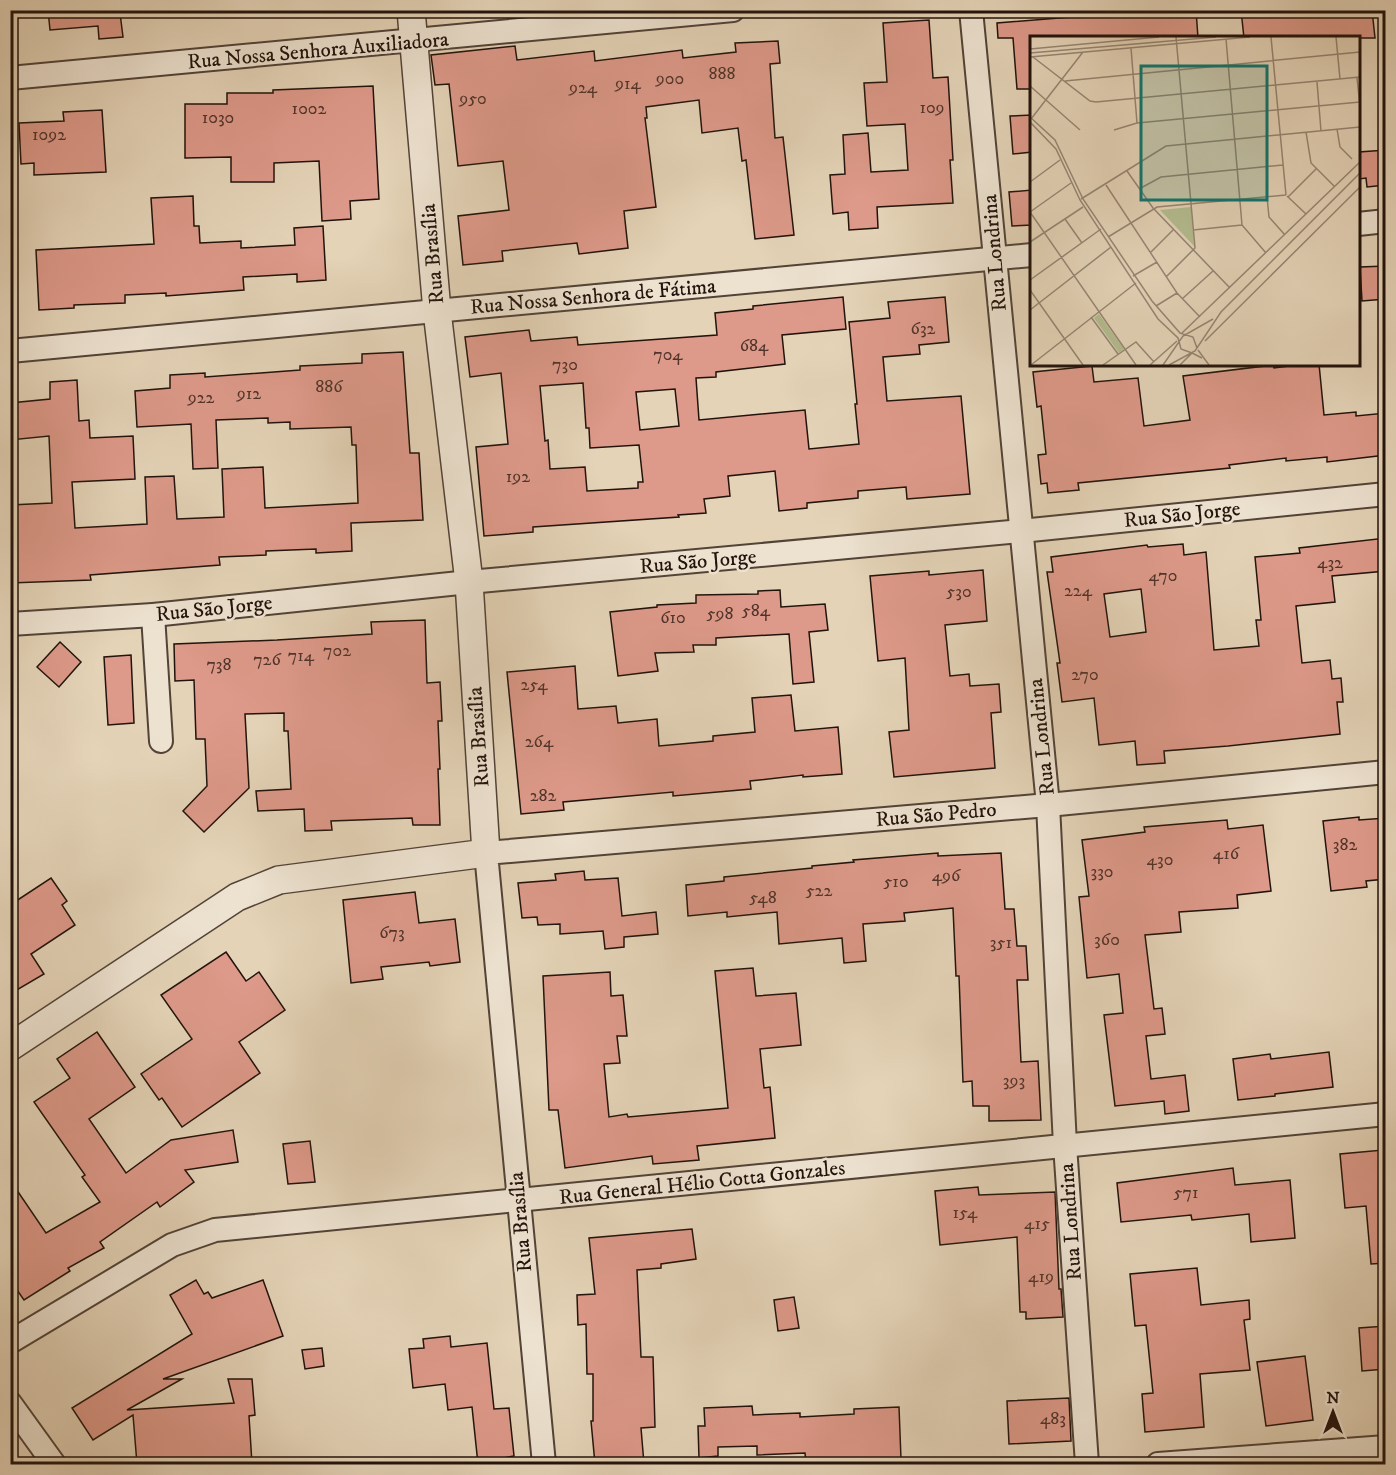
<svg xmlns="http://www.w3.org/2000/svg" width="1396" height="1475" viewBox="0 0 1396 1475" font-family="'IM FELL DW Pica',serif">
<rect width="100%" height="100%" fill="#e4d3b7"/>
<filter id="stains"><feTurbulence type="fractalNoise" baseFrequency=".00333" numOctaves="4"/><feColorMatrix values="0 0 0 0 .2 0 0 0 0 .09 0 0 0 0 .02 0 0 0 .5 -.17"/></filter>
<radialGradient id="worn" r=".72"><stop offset=".6" stop-color="#630" stop-opacity="0"/><stop offset="1" stop-color="#630" stop-opacity=".3"/></radialGradient>
<g fill="#dd9989" stroke="#22130c" stroke-width="1.5" fill-rule="evenodd">
<polygon points="48,10 111,10 111,14 120,13 123,37 99,39 98,26 50,30"/>
<polygon points="1093,10 1196,10 1198,38 1032,38 1032,89 1017,89 1013,38 998,38 997,23 1071,17 1071,12"/>
<polygon points="1241,10 1372,10 1375,38 1244,38"/>
<polygon points="929,20 933,78 948,77 953,160 950,160 953,203 877,207 878,228 849,230 848,212 833,214 830,175 845,174 843,135 868,133 871,172 908,170 905,124 867,126 864,83 887,82 883,23"/>
<polygon points="778,41 780,63 770,64 775,138 783,137 794,235 755,239 746,160 742,161 738,128 702,133 699,100 646,107 647,118 645,118 656,207 624,211 628,248 579,254 577,243 502,251 503,261 463,265 458,216 509,210 503,161 458,166 449,84 435,85 431,55 515,46 517,60 594,51 595,61 682,50 683,58 736,52 735,43"/>
<polygon points="373,86 379,199 350,201 351,219 322,221 319,161 274,163 274,182 231,182 231,157 185,158 185,104 227,104 227,93 273,93 273,90"/>
<polygon points="102,110 106,172 34,175 34,163 21,164 19,123 64,121 63,112"/>
<polygon points="1032,115 1032,152 1013,154 1010,116"/>
<polygon points="1386,150 1386,185 1367,187 1366,178 1359,179 1359,152"/>
<polygon points="1032,190 1032,225 1012,226 1009,192"/>
<polygon points="193,196 194,226 199,226 200,243 241,241 241,248 295,245 294,228 323,226 326,280 297,282 297,274 243,277 244,290 166,296 166,293 125,295 125,303 74,305 74,308 39,310 36,250 154,244 151,198"/>
<polygon points="1386,266 1386,299 1362,301 1360,267"/>
<path d="M843,297L846,329L782,335L785,364L716,372V377L696,378L699,420L805,410L809,449L859,444L855,404H857L849,322L890,318L888,302L945,297L949,342L919,345L920,354L883,357L887,401L961,396L970,494L907,499L906,487L858,491V498L807,503V508L779,511L775,471L728,476L730,496L704,499L706,513L678,515L679,517L533,527V532L484,536L476,447L508,444L501,373L470,377L465,337L529,330L531,341L577,337L578,345L717,335L715,313L753,309V306ZM583,383L586,428H589L590,448L639,445L643,482H638V488L587,491L585,467L550,469L548,440L545,441L540,386ZM675,389L679,426L640,430L636,392Z"/>
<polygon points="403,352 410,453 419,453 423,520 351,523 352,551 316,553 316,549 266,551 266,555 219,557 220,565 90,575 91,580 10,583 10,505 52,503 49,436 10,440 10,403 50,399 50,382 77,380 79,421 89,420 90,438 133,436 135,479 72,482 75,528 147,524 145,477 174,476 177,519 224,517 222,469 263,467 265,508 358,503 356,445 352,445 351,427 290,429 290,422 268,423 268,418 216,420 218,468 193,469 191,424 137,427 135,391 170,388 170,375 205,373 205,377 300,370 300,366 362,363 362,354"/>
<polygon points="1305,364 1319,364 1324,415 1356,412 1356,416 1386,413 1386,455 1327,462 1327,457 1286,461 1286,458 1229,465 1230,468 1078,483 1079,490 1048,493 1047,483 1041,484 1038,455 1046,454 1041,406 1037,407 1033,372 1092,366 1094,382 1138,378 1144,426 1190,420 1183,376 1273,365 1274,368"/>
<path d="M1386,538V571L1332,576L1335,602L1296,606L1302,663L1330,660L1332,679L1341,678L1343,702H1337L1340,734L1228,746L1164,751L1165,763L1137,765L1135,741L1099,745L1094,698L1062,702L1057,663H1060L1047,572H1053L1051,557L1147,545L1148,547L1183,544L1184,555L1206,552L1214,650L1259,646L1256,620H1261L1255,557L1300,553L1299,548ZM1141,589L1146,632L1110,637L1104,594Z"/>
<polygon points="983,570 987,621 945,625 950,676 969,674 970,686 999,684 1001,712 991,713 995,768 894,777 889,732 909,730 905,658 878,661 870,576 929,571 929,575"/>
<polygon points="780,590 781,607 825,604 828,630 809,632 814,682 793,684 789,634 716,638 716,645 693,645 694,652 655,653 658,671 618,676 610,612 657,607 657,605 696,603 696,595 758,594 758,591"/>
<polygon points="425,620 427,683 440,682 442,721 438,721 440,769 438,769 440,825 413,825 412,818 331,821 332,830 305,831 304,809 258,811 256,791 291,789 288,731 284,731 284,713 245,714 249,788 204,832 183,811 207,786 205,739 196,739 194,680 175,681 174,644 277,640 372,634 371,622"/>
<polygon points="60,642 81,662 59,687 37,667"/>
<polygon points="131,655 134,723 108,725 104,657"/>
<polygon points="575,666 578,709 616,706 618,723 657,719 659,746 713,741 713,736 755,732 752,698 791,695 795,731 838,727 842,774 803,777 803,775 750,781 751,789 673,796 673,792 563,802 564,810 521,814 507,672"/>
<polygon points="1359,817 1359,820 1386,818 1386,879 1366,881 1367,887 1331,891 1323,821"/>
<polygon points="1227,820 1228,829 1263,825 1271,891 1237,895 1238,908 1179,912 1181,932 1145,935 1154,1009 1162,1008 1165,1034 1146,1036 1151,1079 1185,1075 1189,1111 1165,1114 1164,1101 1115,1106 1104,1015 1123,1013 1119,974 1087,978 1079,897 1089,896 1082,840 1145,832 1144,827"/>
<polygon points="938,853 938,856 1001,853 1005,909 1014,909 1017,946 1026,946 1028,980 1017,980 1021,1062 1038,1061 1041,1120 989,1121 989,1106 973,1106 972,1081 963,1082 959,976 956,976 953,908 904,913 905,921 863,924 866,961 844,963 842,938 779,944 777,912 727,917 727,912 688,916 686,885 724,881 724,877 812,868 812,866 854,862 853,860"/>
<polygon points="584,871 585,880 618,878 622,916 656,912 658,934 624,937 624,947 605,949 603,931 560,934 560,924 538,925 537,917 522,918 518,883 556,880 555,874"/>
<polygon points="51,878 67,901 62,905 75,925 31,954 44,974 10,994 10,905"/>
<polygon points="415,892 419,923 455,919 460,962 430,966 429,962 381,967 383,979 351,983 343,900"/>
<polygon points="226,952 246,981 259,972 285,1010 239,1042 260,1073 182,1127 162,1098 159,1100 141,1074 192,1039 161,995"/>
<polygon points="753,968 756,996 796,993 801,1045 760,1049 764,1088 770,1087 775,1138 697,1146 699,1160 653,1164 652,1156 565,1168 558,1110 549,1110 543,976 610,972 611,996 623,995 627,1036 617,1036 620,1063 604,1064 609,1117 627,1114 628,1117 728,1108 715,971"/>
<polygon points="97,1032 135,1087 89,1119 126,1173 171,1140 233,1130 238,1162 185,1170 194,1182 160,1207 157,1202 100,1242 104,1248 68,1268 70,1271 24,1300 10,1280 10,1180 46,1233 100,1202 82,1177 85,1175 34,1102 70,1078 57,1059"/>
<polygon points="1329,1052 1333,1087 1275,1094 1275,1096 1238,1100 1233,1059 1270,1054 1271,1059"/>
<polygon points="310,1141 315,1182 288,1184 283,1144"/>
<polygon points="1383,1150 1386,1182 1386,1263 1371,1264 1366,1206 1345,1208 1340,1154"/>
<polygon points="1233,1168 1235,1185 1290,1180 1295,1238 1251,1242 1249,1214 1192,1220 1191,1215 1121,1222 1117,1183"/>
<polygon points="978,1187 979,1195 1055,1192 1059,1289 1061,1289 1063,1317 1026,1319 1026,1312 1020,1312 1017,1237 940,1245 935,1191"/>
<polygon points="692,1229 696,1259 661,1264 661,1268 637,1270 641,1357 653,1357 655,1427 641,1428 644,1464 595,1464 591,1421 593,1421 593,1374 587,1374 586,1324 578,1325 577,1295 595,1294 589,1238"/>
<polygon points="1197,1268 1201,1305 1249,1300 1250,1319 1244,1320 1250,1370 1200,1374 1204,1427 1145,1432 1142,1394 1153,1393 1146,1325 1135,1326 1130,1274"/>
<polygon points="196,1280 204,1294 208,1292 212,1298 263,1280 283,1336 163,1379 182,1379 127,1410 234,1403 228,1379 252,1379 255,1415 249,1416 252,1464 137,1464 133,1415 93,1440 72,1408 192,1334 170,1295"/>
<polygon points="794,1297 799,1328 778,1331 774,1300"/>
<polygon points="1386,1326 1386,1369 1362,1371 1359,1328"/>
<polygon points="450,1336 451,1347 487,1343 494,1409 509,1408 514,1456 503,1458 504,1464 478,1464 472,1407 448,1410 445,1384 413,1388 409,1349 424,1348 423,1339"/>
<polygon points="322,1348 324,1366 305,1369 302,1350"/>
<polygon points="1305,1356 1313,1420 1266,1426 1257,1362"/>
<polygon points="1069,1398 1071,1441 1009,1444 1007,1401"/>
<polygon points="752,1406 753,1415 800,1413 800,1417 854,1414 854,1409 899,1407 901,1459 843,1461 843,1464 806,1464 805,1453 757,1455 757,1446 718,1447 718,1456 699,1458 698,1426 705,1426 704,1408"/>
</g>
<g fill="none" stroke-linecap="round" stroke-linejoin="round">
<defs>
<g id="minor">
<polyline points="971,10 1048,805 1065,1145 1087,1464"/>
<polyline points="10,78 733,10"/>
<polyline points="1358,224 1386,221"/>
<polyline points="10,351 1032,255"/>
<polyline points="153,615 161,741"/>
<polyline points="10,624 153,615 469,582 1021,531 1386,494"/>
<path d="M10,1342L172,1245L215,1230C605,1193 995,1151 1386,1114"/>
<polyline points="10,1403 54,1464"/>
<polyline points="544,1464 486,853 1048,805 1386,772"/>
<polyline points="1158,1464 1386,1447"/>
</g>
<polyline id="tertiary" points="10,1047 237,897 279,880 486,853 469,582 437,311 411,10"/>
</defs>
<use href="#minor" stroke="#524337" stroke-width="26"/>
<use href="#tertiary" stroke="#524337" stroke-width="30"/>
<use href="#minor" stroke="#ede2d0" stroke-width="22"/>
<use href="#tertiary" stroke="#ede2d0" stroke-width="27"/>
</g>
<g text-anchor="middle" stroke-width="5" stroke-linejoin="round" paint-order="stroke">
<g font-size="18" fill="#51342b">
<text x="722" y="79">888</text>
<text x="670" y="84">900</text>
<text x="628" y="89">914</text>
<text x="583" y="93">924</text>
<text x="473" y="104">950</text>
<text x="932" y="113">109</text>
<text x="309" y="114">1002</text>
<text x="218" y="123">1030</text>
<text x="49" y="140">1092</text>
<text x="923" y="334">632</text>
<text x="754" y="351">684</text>
<text x="668" y="360">704</text>
<text x="565" y="370">730</text>
<text x="329" y="392">886</text>
<text x="249" y="399">912</text>
<text x="201" y="403">922</text>
<text x="518" y="482">192</text>
<text x="1330" y="568">432</text>
<text x="1163" y="581">470</text>
<text x="1078" y="596">224</text>
<text x="959" y="597">530</text>
<text x="756" y="616">584</text>
<text x="720" y="619">598</text>
<text x="673" y="623">610</text>
<text x="337" y="656">702</text>
<text x="301" y="661">714</text>
<text x="267" y="665">726</text>
<text x="219" y="670">738</text>
<text x="1085" y="680">270</text>
<text x="534" y="690">254</text>
<text x="539" y="747">264</text>
<text x="543" y="801">282</text>
<text x="1345" y="850">382</text>
<text x="1226" y="859">416</text>
<text x="1160" y="865">430</text>
<text x="1102" y="877">330</text>
<text x="946" y="881">496</text>
<text x="896" y="887">510</text>
<text x="819" y="896">522</text>
<text x="763" y="903">548</text>
<text x="392" y="938">673</text>
<text x="1107" y="945">360</text>
<text x="1001" y="948">351</text>
<text x="1014" y="1086">393</text>
<text x="1186" y="1198">571</text>
<text x="965" y="1218">154</text>
<text x="1037" y="1229">415</text>
<text x="1041" y="1282">419</text>
<text x="1053" y="1424">483</text>
</g>
<g font-size="21" fill="#22130c" stroke="#ede2d0">
<text transform="translate(318 50) rotate(-5)" y="7">Rua Nossa Senhora Auxiliadora</text>
<text transform="translate(994 253) rotate(-95)" y="7">Rua Londrina</text>
<text transform="translate(432 254) rotate(-95)" y="7">Rua Brasília</text>
<text transform="translate(593 296) rotate(-5)" y="7">Rua Nossa Senhora de Fátima</text>
<text transform="translate(1182 514) rotate(-6)" y="7">Rua São Jorge</text>
<text transform="translate(698 561) rotate(-5)" y="7">Rua São Jorge</text>
<text transform="translate(214 608) rotate(-6)" y="7">Rua São Jorge</text>
<text transform="translate(478 737) rotate(-94)" y="7">Rua Brasília</text>
<text transform="translate(1041 737) rotate(-96)" y="7">Rua Londrina</text>
<text transform="translate(936 814) rotate(-5)" y="7">Rua São Pedro</text>
<text transform="translate(702 1182) rotate(-6)" y="7">Rua General Hélio Cotta Gonzales</text>
<text transform="translate(520 1222) rotate(-95)" y="7">Rua Brasília</text>
<text transform="translate(1070 1222) rotate(-94)" y="7">Rua Londrina</text>
</g>
</g>
<g transform="translate(1030 36)">
<rect width="330" height="330" fill="#e4d3b7"/>
<path d="M161,171L164,210L130,174ZM69,278L94,313L89,317L64,282Z" fill="#b3bc8f"/>
<path fill="none" stroke="#968673" stroke-width="1.5" d="M241,1L256,159M306,1L310,43M196,3L212,189L236,217M101,12L107,87M0,13L129,1M0,17L186,1M0,21L220,1M3,21L60,65L66,66L330,41M327,42L330,70M35,45L330,16M287,46L291,95M0,50L50,94M0,81L25,104L53,163L122,265L150,297L163,301L167,312M1,83L53,16M0,86L26,113L50,164L128,283L148,302L151,313L162,317M307,93L310,111L322,123M84,94L107,87L330,66M276,96L281,127L304,150M97,135L123,172L200,252M0,146L30,124M76,149L147,257L170,281M109,153L131,141L253,129M257,160L276,178M237,161L239,181L255,199M258,161L286,133M51,163L136,110L330,91M0,176L106,329M0,176L41,147M35,183L52,207M163,194L212,189M78,201L127,171L256,159M0,206L53,171M121,216L143,194M103,240L127,226M136,241L165,212L146,1M0,244L71,193M0,254L53,329M152,263L183,235M126,270L147,257M0,274L81,211M61,281L88,318M152,297L330,126M175,305L330,151M168,314L179,329M1,329L106,247M73,329L106,306L124,326M120,329L147,305M133,329L153,300L183,283M139,329L165,315L191,276L330,137M150,329L162,317L172,322"/>
<path fill="#0f766e" fill-opacity="0.15" stroke="#0f766e" stroke-width="3" d="M111,30H237V164H111Z"/>
<rect width="330" height="330" fill="none" stroke="#22130c" stroke-width="3"/>
</g>
<rect width="1396" height="1475" fill="none" stroke="#e4d3b7" stroke-width="36"/>
<rect x="12" y="12" width="1372" height="1451" fill="none" stroke="#22130c" stroke-width="3"/>
<rect x="18" y="18" width="1360" height="1439" fill="none" stroke="#22130c" stroke-width="1.5"/>
<g transform="translate(1333 1412)" stroke="#ede2d0" stroke-width="4.5" paint-order="stroke">
<path d="M0-4.5L10 22L0 15L-10 22Z" fill="#22130c"/>
<text y="-9" font-size="16" font-weight="bold" text-anchor="middle" fill="#22130c">N</text>
</g>
<rect width="100%" height="100%" filter="url(#stains)"/>
<rect width="100%" height="100%" fill="url(#worn)"/>
</svg>
